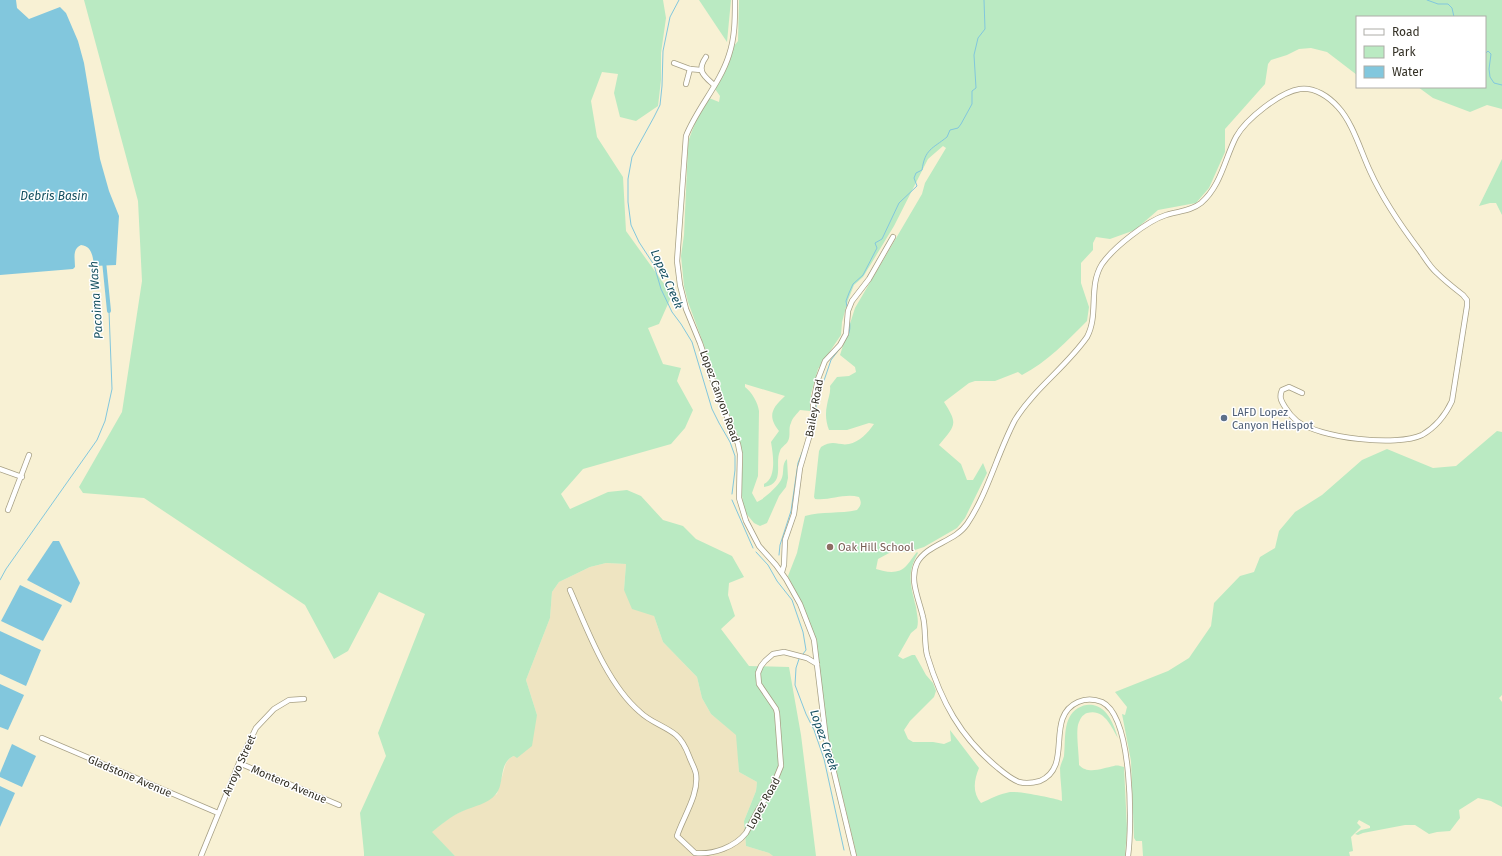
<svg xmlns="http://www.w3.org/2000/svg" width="1502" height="856" viewBox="0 0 1502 856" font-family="'Fira Sans',sans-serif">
<rect width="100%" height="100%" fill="#f8f1d4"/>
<polygon fill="#eee4c1" points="606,563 626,564 624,590 654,616 663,642 697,677 702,698 711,714 737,735 739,772 757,782 756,791 744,821 746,846 769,853 773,856 455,856 431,832 452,816 497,794 506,763 510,758 514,756 537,715 526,680 550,618 552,592 559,582 590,567"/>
<g fill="#baeac2">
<path d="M84,0H663L666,18L661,53V80L658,106L636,121L620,117L614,93L618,74L602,72L591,101L597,137L623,177L626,231L672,295L659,324L648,328L663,364L681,368L677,381L693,410L685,428L671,444L583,469L561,494L570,509L608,492L627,490L641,496L663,520L683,526L696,539L732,556L744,577L729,583L728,595L735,616L721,629L749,666L789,667L801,735L816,856H773L769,853L746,846L744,821L756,791L757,782L739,772L736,735L711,714L702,698L697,677L663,642L654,616L632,609L624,590L626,564L606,563L590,567L559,582L552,592L550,618L526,680L537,715L532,746L517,758L514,756C498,762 505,784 496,794C488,804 474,806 463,811C451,816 442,824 432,832L455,856H364V853L360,813L386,756L378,733L425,614L379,592L348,651L334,659L305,605L144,498L83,493L79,487L122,412L142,281L138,201Z"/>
<polygon points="699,0 731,0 727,42"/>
<path d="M739,0H1502V109L1487,105L1470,112L1433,98L1418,87H1485V17H1357V75L1327,52L1311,48L1299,49L1287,55L1271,60L1268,64L1265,84L1225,129V152L1209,188L1196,203L1158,210L1135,230L1110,239L1096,237L1093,243V250L1081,263V283L1089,307L1087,321C1067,341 1047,362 1022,375L1018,372L995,381H975L969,383L944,402C958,424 956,425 939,445L961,464L967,480H973L983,463L987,473L965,518L957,528L924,547L909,552H891L878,559L876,569C886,572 899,575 907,565C911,561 913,556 917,552L918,553C906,574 911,586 916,607C917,615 919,621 917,628L911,633L898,656L903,659L912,655H915L926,675L933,683L936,691L934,697L910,721L904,730L908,739L913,742H933L944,744L951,741L950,730L979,768C974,780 972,792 981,803C990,799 999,794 1010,792C1018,791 1053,798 1062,801C1062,790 1060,779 1060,768C1061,763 1063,760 1064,756C1066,740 1062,718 1078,708C1083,705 1088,704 1093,705C1108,708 1114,725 1118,738C1111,726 1104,708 1087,713C1082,715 1080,719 1078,725C1076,735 1079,753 1079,765C1088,775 1103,768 1114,766C1117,765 1120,766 1124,767L1127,829L1125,856H857L827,732L816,640L800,601L788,576L797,553L805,516C822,511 840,514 857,510C861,505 862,503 859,497C844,493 830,501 815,499L814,497L819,451L821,447C834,439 838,446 849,444C859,442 868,433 874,424L869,423L847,430H829C826,422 825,414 827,405C828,398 831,393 830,386L837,377L849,376L856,372L855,367L840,355L855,308L922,194L925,183L946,148L943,146L928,159L894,226L863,277L854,285L848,300L842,322L841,335L818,369L811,394L810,411L800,410C797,414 792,418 791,423C788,428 791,436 788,441C786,445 781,447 780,451C774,464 786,483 764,487V484C777,478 773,454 771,442L779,431C767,416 772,408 785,396L745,384V387C752,392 758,403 759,411L758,476L752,493L757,502C764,499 777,487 781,480C785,473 781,464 787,459L788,478L786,487L779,496L767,523L760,526L754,523L744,511L741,488L743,458L741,446L688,302L684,286L681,256L684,235L688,146L689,139L699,113L709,98L719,102L720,96L715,89L727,67L734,46L738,41Z"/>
<polygon points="1502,159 1502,215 1496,203 1490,203 1479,206"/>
<polygon points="1497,431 1502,432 1502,695 1499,698 1502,702 1502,807 1491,801 1478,798 1459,810 1460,818 1450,831 1437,832 1429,834 1415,825 1405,825 1363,833 1358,835 1355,834 1361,830 1370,828 1370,826 1359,820 1357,823 1361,827 1351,837 1353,851 1349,852 1350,856 1143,856 1142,841 1136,841 1134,838 1131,761 1122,714 1125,715 1127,707 1115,692 1168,671 1189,658 1211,626 1214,603 1240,576 1254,572 1260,557 1275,548 1279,531 1295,512 1322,495 1362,460 1387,449 1433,468 1456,466"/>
</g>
<g fill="#82c7dd">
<path d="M0,0H16L17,8L29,19L60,7L66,13L78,41L84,63L100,159L109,191L119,216L116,265L94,266C93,257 92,246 81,245C72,249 75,259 75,267L73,269L0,275Z"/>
<polygon points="53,541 59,541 80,583 71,603 27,580"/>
<polygon points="20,585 62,605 43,641 1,621"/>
<polygon points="0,631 41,650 26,686 0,674"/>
<polygon points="0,684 24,695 8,730 0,727"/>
<polygon points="12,744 36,756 22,787 0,777 0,773"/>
<polygon points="0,786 15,793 0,827"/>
</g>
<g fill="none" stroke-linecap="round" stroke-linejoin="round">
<g stroke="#82c7dd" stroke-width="1">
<polyline points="679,0 670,17 663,51 662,86 660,105 654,117 632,157 628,179 628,202 631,225 639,242 654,265 661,289 672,312 681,324 692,342 712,409 719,423 730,442 735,456 735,470 732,494"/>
<polyline points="1427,0 1438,4 1448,4 1452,8 1454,17"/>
<polyline points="1485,54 1488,51 1491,54 1489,69 1490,77 1494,83 1502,85"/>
<path d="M847,307L846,301L849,293L853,284L863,275L877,248L875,243L882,239L899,203L917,186L914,178L916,173L922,170C925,149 932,149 947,137L950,130L958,128L961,124L972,104V91L976,88L974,55L978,38L985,29L984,0"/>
<path d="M843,343C850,335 851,329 849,318"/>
<polyline points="812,434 817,418 816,404 831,360 841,347"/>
<polyline points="732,500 753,548"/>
<polyline points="756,552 768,565 777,581 792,600 803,632 806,650 803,654"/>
<polyline points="779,555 780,545 791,511 798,463 803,450"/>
<polyline points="0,580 6,569 97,440 105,421 112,389 109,311"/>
<polyline points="799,659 796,668 795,685 806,714 814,730 824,759 844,850"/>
</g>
<polyline stroke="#82c7dd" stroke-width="4" points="104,261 109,311"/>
<defs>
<g id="minor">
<path d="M735,0C735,19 735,37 729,55C720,84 697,108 686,136L677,261L680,285L686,309L700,343L715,387L738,444L740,454L739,498L746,521L759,546L776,565L786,579L800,604L814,640L826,739L854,856"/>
<path d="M706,57C696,71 704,76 714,85"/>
<polyline points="674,63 690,69 701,70"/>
<polyline points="686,84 690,69"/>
<polyline points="0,469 22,477"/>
<polyline points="8,510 29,455"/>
<polyline points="782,572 784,565 785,540 794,514 800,468 813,424 813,403 818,379 825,361 840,345 846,334 848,311 852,301 869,279 893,237"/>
<path d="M570,590C587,629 607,684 640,712C650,722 665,726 676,735C683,741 686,748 689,756C691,762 695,768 696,774C699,795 683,817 677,836L695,853C713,855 735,847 746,833L758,810L772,788L781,766L777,713L776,709L759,684L758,673L761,666L765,661L773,654L784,652L807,658L817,664"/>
<polyline points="42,738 218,813"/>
<polyline points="239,763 339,805"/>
<polyline points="201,856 239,763 256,728 274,709 289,700 304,699"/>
<path d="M1128,856C1132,826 1133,717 1102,702C1094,699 1085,699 1078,702C1044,717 1074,767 1040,781C1033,783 1026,784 1019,782C1011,779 1004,773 998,768C960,737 941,701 927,655C924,642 926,629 923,617C919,599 909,580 917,563C927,544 955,542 967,524C988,493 997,454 1015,420C1034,389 1066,367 1087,337C1099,315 1088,286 1102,264C1114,247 1147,221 1166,215C1179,211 1191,211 1201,203C1221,186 1225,158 1236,137C1246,119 1280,92 1300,89C1315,87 1329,97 1338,107C1353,123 1361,152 1370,171C1383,200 1401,226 1420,251C1425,258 1430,267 1437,273C1445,281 1454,288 1463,295L1467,300V306L1452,401C1445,416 1436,427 1422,435C1397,447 1319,438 1297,421C1292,417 1288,412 1285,407C1281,401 1279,397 1282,390L1289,387L1302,393"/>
</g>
</defs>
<use href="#minor" stroke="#a7a085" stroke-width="6"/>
<use href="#minor" stroke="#fff" stroke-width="4.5"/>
</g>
<circle fill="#5c6f8a" stroke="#fff" stroke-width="1.5" cx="1224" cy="418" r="4"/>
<circle fill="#8d6e63" stroke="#fff" stroke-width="1.5" cx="830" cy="547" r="4"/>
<g text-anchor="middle" stroke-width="3" stroke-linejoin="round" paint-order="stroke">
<g font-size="11" fill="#343126" stroke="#fff">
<text transform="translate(720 396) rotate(70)" y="4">Lopez Canyon Road</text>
<text transform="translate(814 408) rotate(-80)" y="4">Bailey Road</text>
<text transform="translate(239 765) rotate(-66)" y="4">Arroyo Street</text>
<text transform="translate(130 776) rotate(23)" y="4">Gladstone Avenue</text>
<text transform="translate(289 784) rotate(23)" y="4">Montero Avenue</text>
<text transform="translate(763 803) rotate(-61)" y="4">Lopez Road</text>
</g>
<g font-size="11" fill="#4e5e75" stroke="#fff" text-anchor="start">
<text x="1232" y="416">LAFD Lopez<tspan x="1232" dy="13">Canyon Helispot</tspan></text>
</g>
<g font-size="11" fill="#785e54" stroke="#fff" text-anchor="start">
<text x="838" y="551">Oak Hill School</text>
</g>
<g font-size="12" font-style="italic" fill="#155060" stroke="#fff">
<text x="54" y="200">Debris Basin</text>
<text transform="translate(667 279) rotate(66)" y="4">Lopez Creek</text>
<text transform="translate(96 300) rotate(-94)" y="4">Pacoima Wash</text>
<text transform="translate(824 740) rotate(71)" y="4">Lopez Creek</text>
</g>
</g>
<rect x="1356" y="16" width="130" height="72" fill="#ffffff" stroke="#aeada8"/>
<rect x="1364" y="29" width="20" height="6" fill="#ffffff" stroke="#aeada8"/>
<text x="1392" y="36" font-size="12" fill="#343126">Road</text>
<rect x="1364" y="46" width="20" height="12" fill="#baeac2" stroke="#aeada8"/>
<text x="1392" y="56" font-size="12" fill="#343126">Park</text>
<rect x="1364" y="66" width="20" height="12" fill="#82c7dd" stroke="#aeada8"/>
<text x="1392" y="76" font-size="12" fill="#343126">Water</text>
</svg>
